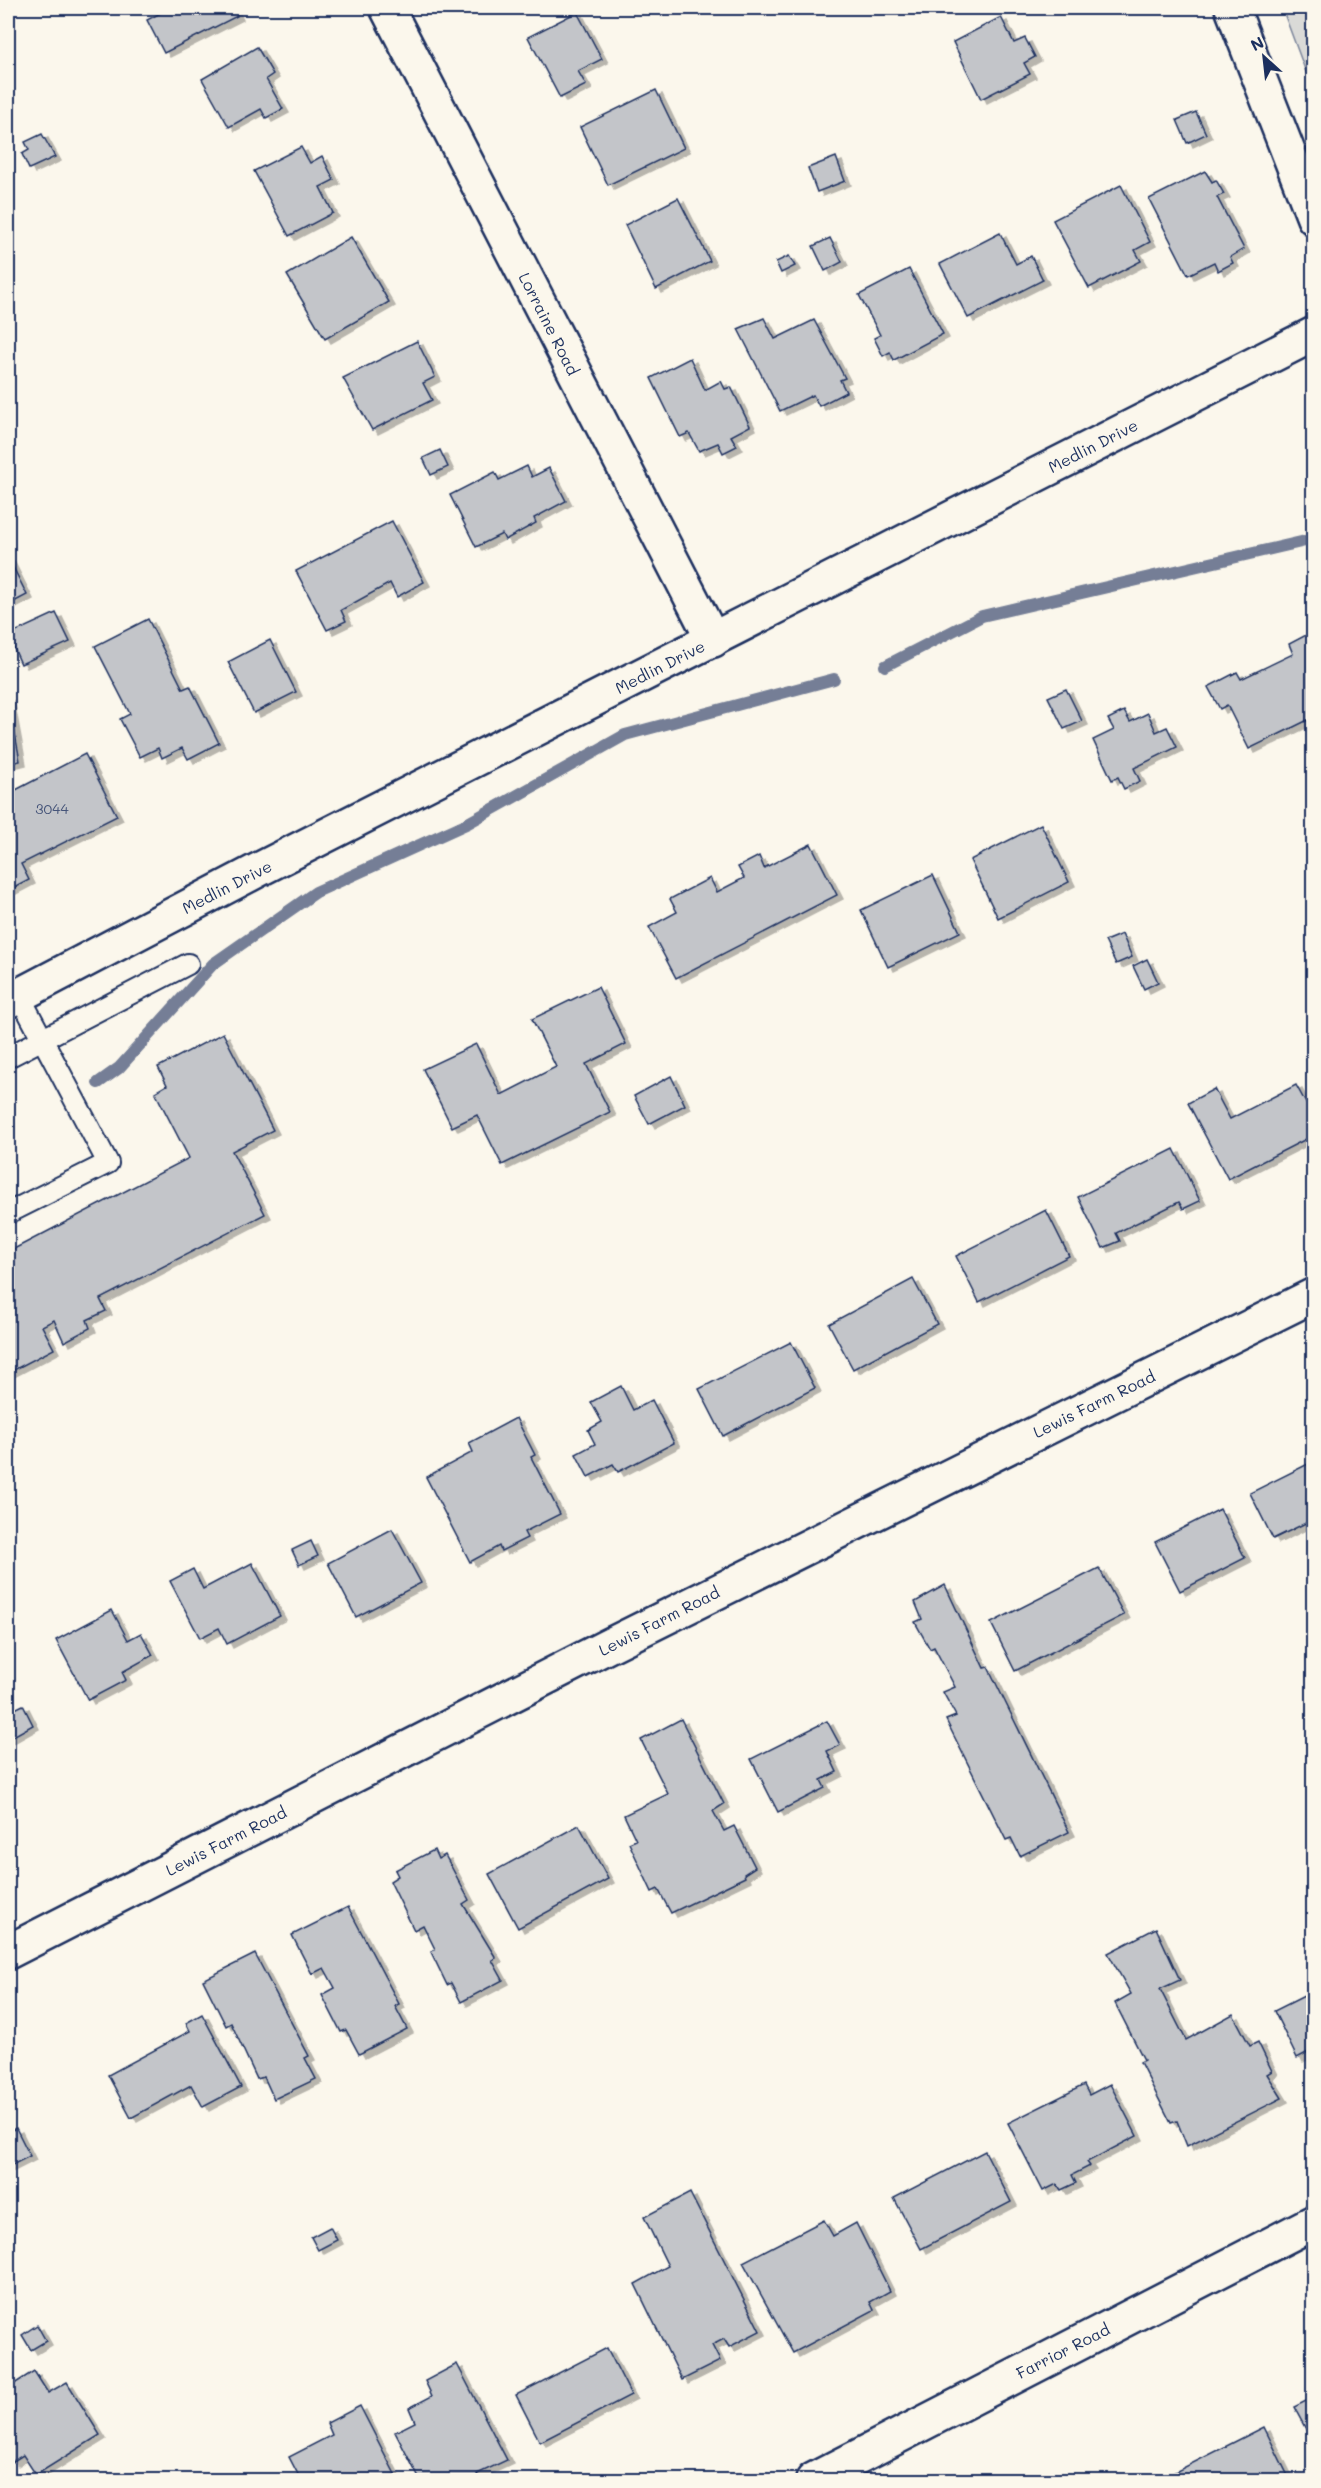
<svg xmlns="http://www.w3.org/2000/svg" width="1321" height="2488" viewBox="0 0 1321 2488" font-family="Mali,sans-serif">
<defs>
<filter id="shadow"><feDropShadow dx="6" dy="4" stdDeviation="0" flood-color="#0004"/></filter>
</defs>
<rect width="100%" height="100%" fill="#fbf7ec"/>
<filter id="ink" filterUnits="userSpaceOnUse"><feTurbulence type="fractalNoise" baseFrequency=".0167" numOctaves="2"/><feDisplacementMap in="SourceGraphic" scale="12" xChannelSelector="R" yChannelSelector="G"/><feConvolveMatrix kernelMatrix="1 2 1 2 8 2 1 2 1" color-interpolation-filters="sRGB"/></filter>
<g filter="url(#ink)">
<polygon fill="#dadad7" stroke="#7a849a" stroke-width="1.5" points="1282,8 1313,8 1313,91"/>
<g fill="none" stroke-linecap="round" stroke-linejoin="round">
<g stroke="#747e96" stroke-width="12">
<polyline points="885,666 982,616 1314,539"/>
<polyline points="98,1083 119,1068 213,964 316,892 468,823 625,735 834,679"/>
</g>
</g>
<g fill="#c3c5c9" stroke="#1b2f5e" stroke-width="1.5" filter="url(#shadow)">
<polygon points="164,8 233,8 237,16 164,53 147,20 166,10"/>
<polygon points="577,12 602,59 578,71 586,85 560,98 528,37"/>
<polygon points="1001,17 1014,43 1025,38 1035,57 1024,63 1030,74 981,99 953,42"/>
<polygon points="257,47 273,74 266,79 283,109 266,118 261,109 229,127 202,79"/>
<polygon points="656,90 684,148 608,185 580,127"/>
<polygon points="1196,112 1206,134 1187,143 1177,120"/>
<polygon points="42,134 55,157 29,169 22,154 29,150 25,142"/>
<polygon points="301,147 310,163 322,156 334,180 320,187 333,213 289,236 254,171"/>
<polygon points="836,157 845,181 817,192 808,168"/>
<polygon points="1205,171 1212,182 1216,180 1224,194 1217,197 1244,249 1230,257 1233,263 1218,271 1214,262 1188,275 1149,199"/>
<polygon points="1121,185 1150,242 1135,250 1141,261 1089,288 1053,220"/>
<polygon points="678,198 710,261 656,289 625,225"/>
<polygon points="1000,233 1016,264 1031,256 1043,280 968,318 940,264"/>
<polygon points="351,237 389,302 325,339 287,275"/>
<polygon points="830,238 842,262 825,271 813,246"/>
<polygon points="789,256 795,266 781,273 776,262"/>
<polygon points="909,269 943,334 894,360 890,352 883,356 874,338 880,335 859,295"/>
<polygon points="764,318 775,339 814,320 845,378 840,380 846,392 819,406 813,395 780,411 738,329"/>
<polygon points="417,341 435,377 423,383 432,400 372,430 343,378"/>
<polygon points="690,358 705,390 721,381 725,389 731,387 750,426 731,436 737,446 723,453 718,443 699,451 689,433 680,437 651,378"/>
<polygon points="440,450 448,467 431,475 423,458"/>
<polygon points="527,466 532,477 549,468 566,501 534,518 536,523 505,540 502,534 476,547 450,495 495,472 499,480"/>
<polygon points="392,521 424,582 397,597 390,583 341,610 346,621 327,630 296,571"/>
<polygon points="8,557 27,595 8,605"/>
<polygon points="56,613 70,642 21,664 8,635"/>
<polygon points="148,619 183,689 190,686 219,743 188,759 182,748 162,758 158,748 140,757 120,719 130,714 95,646"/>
<polygon points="1310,633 1314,641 1314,717 1249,749 1227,705 1220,709 1208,687 1237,672 1241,679 1293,654 1289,644"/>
<polygon points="270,640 296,692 254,713 228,662"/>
<polygon points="1066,689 1082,721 1064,729 1048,697"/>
<polygon points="8,696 20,761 8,764"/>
<polygon points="1124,711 1130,722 1148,713 1156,732 1167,727 1177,747 1134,768 1140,781 1124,789 1118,777 1112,780 1093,740 1114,730 1108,719"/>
<polygon points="85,754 117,816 21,864 29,880 8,891 8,794"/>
<polygon points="1041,824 1069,882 998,918 970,860"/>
<polygon points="811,844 837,895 676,978 649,927 677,912 670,899 710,878 717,892 744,878 738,867 759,856 764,868"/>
<polygon points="933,875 960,932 888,967 861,910"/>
<polygon points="1122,934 1132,957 1116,964 1105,941"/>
<polygon points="1147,959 1158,982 1144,989 1133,966"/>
<polygon points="598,987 626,1044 586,1064 610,1112 502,1165 477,1115 452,1127 423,1069 476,1044 501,1095 556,1067 532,1019"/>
<polygon points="223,1033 273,1130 232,1151 265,1214 100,1299 106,1311 87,1320 90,1328 64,1342 54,1320 42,1326 54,1349 8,1373 8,1252 189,1158 155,1092 167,1085 158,1067"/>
<polygon points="671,1076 685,1105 649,1124 634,1096"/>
<polygon points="1296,1085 1314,1118 1314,1135 1228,1179 1188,1103 1214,1089 1230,1119"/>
<polygon points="1174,1149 1200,1201 1183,1209 1179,1202 1116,1233 1120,1241 1103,1248 1078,1197"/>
<polygon points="1046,1210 1069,1256 979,1302 956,1256"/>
<polygon points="913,1279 937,1324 853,1369 829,1324"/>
<polygon points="791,1342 815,1388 723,1436 699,1389"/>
<polygon points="621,1386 633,1410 652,1400 674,1443 618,1472 613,1464 588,1477 576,1454 595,1444 588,1430 602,1422 591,1402"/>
<polygon points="516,1418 535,1455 531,1457 560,1514 524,1532 527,1538 501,1551 499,1546 470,1562 426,1477 473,1452 469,1443"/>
<polygon points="1314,1461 1314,1519 1273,1539 1250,1493"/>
<polygon points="1220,1509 1245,1558 1180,1591 1155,1542"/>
<polygon points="392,1529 421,1583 356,1617 328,1563"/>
<polygon points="311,1541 318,1556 299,1565 292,1550"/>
<polygon points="252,1563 280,1616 227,1644 219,1628 200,1638 170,1581 193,1569 203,1589"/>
<polygon points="1099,1568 1124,1615 1015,1671 991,1623"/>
<polygon points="945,1585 984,1668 988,1667 1069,1832 1020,1856 1011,1838 1006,1840 946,1720 956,1716 943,1692 955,1687 934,1647 930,1649 915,1622 922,1619 915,1602"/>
<polygon points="112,1610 128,1640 141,1633 153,1655 122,1672 126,1680 88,1700 56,1640"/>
<polygon points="8,1703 11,1711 23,1705 33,1725 8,1739"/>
<polygon points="681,1719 724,1804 713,1811 724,1831 734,1826 755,1867 744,1874 745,1877 671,1913 658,1889 652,1892 629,1843 636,1840 624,1815 668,1794 641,1740"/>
<polygon points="827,1721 840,1745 827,1751 837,1772 821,1780 825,1788 778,1812 751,1759"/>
<polygon points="579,1825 608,1879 518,1928 489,1874"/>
<polygon points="434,1850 438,1859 445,1855 469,1900 463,1904 496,1958 492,1960 503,1980 461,2002 451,1983 447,1985 431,1952 435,1949 423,1925 414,1930 390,1881 398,1876 395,1870"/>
<polygon points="348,1907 399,2004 395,2006 407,2029 359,2054 346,2030 341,2032 322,1995 335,1988 324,1968 312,1974 292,1935"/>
<polygon points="1156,1928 1180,1980 1160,1989 1186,2040 1233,2014 1250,2046 1258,2042 1272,2071 1267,2074 1282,2098 1187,2146 1177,2121 1171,2123 1140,2062 1144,2060 1115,2003 1131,1994 1108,1953"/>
<polygon points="255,1954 309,2056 305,2058 316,2079 274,2099 264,2077 257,2079 231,2023 226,2026 203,1980"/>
<polygon points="1314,1991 1314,2049 1297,2058 1274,2011"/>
<polygon points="202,2014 241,2087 203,2107 191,2085 131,2118 108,2075 190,2031 186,2023"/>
<polygon points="1110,2084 1137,2136 1087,2162 1090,2166 1072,2175 1076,2183 1061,2190 1057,2184 1043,2191 1008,2123 1084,2085 1089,2095"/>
<polygon points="16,2128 30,2156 8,2167 8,2132"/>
<polygon points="985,2151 1011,2202 921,2249 894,2198"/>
<polygon points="690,2193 760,2331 729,2347 724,2339 712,2345 720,2361 682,2380 635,2284 668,2266 644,2217"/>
<polygon points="824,2220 833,2236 856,2223 890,2291 870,2302 874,2310 793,2353 743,2262"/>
<polygon points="330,2227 337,2240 318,2250 311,2237"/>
<polygon points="37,2325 46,2341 31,2350 22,2335"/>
<polygon points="607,2348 631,2395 540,2442 516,2395"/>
<polygon points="457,2364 507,2460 477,2474 479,2478 475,2480 420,2480 395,2432 415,2422 409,2408 432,2396 425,2381"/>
<polygon points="34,2371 48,2393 67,2382 100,2435 36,2475 23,2455 12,2462 8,2454 8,2388"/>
<polygon points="1308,2400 1311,2407 1314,2406 1314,2444 1294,2407"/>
<polygon points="360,2406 398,2480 301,2480 289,2457 332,2435 327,2423"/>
<polygon points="1264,2427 1288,2476 1280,2480 1172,2480 1169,2475"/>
</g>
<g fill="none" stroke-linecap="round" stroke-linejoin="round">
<defs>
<g id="lane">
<polyline points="8,1057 188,964"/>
<polyline points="8,1213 108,1163 19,995"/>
</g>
<g id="street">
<polyline points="387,8 713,640"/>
<polyline points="1232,8 1314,218"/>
<polyline points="8,1001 258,870 1314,334"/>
<polyline points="813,2480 1314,2222"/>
</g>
<polyline id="secondary" points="8,1952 608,1646 1314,1295"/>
</defs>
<use href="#lane" stroke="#1b2f5e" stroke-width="24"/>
<use href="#street" stroke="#1b2f5e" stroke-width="38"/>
<use href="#secondary" stroke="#1b2f5e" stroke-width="38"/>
<use href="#lane" stroke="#fbf7ec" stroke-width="20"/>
<use href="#street" stroke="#fbf7ec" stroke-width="33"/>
<use href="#secondary" stroke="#fbf7ec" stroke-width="33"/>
</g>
</g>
<g text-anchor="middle" stroke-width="4.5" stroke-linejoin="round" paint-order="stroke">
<g font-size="14" fill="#455479">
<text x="52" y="814">3044</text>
</g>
<g font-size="16" fill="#1b2f5e" stroke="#fbf7ec">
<text transform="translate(549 324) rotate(63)" y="6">Lorraine Road</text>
<text transform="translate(1093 446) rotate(-27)" y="6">Medlin Drive</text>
<text transform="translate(660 667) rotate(-27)" y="6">Medlin Drive</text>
<text transform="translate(227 887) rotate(-27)" y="6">Medlin Drive</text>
<text transform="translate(1094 1404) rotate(-26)" y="6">Lewis Farm Road</text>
<text transform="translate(659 1621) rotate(-27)" y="6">Lewis Farm Road</text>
<text transform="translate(226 1841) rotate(-27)" y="6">Lewis Farm Road</text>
<text transform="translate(1063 2351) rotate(-27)" y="6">Farrior Road</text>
</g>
</g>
<rect width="1321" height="2488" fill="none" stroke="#fbf7ec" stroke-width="30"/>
<rect x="15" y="15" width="1291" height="2458" fill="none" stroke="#1b2f5e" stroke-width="2" filter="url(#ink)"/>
<g transform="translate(1264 57) rotate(333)" stroke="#fbf7ec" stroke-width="4.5" paint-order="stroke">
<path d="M0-4.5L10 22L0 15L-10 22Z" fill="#1b2f5e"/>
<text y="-9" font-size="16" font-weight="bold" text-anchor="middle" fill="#1b2f5e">N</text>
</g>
</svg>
